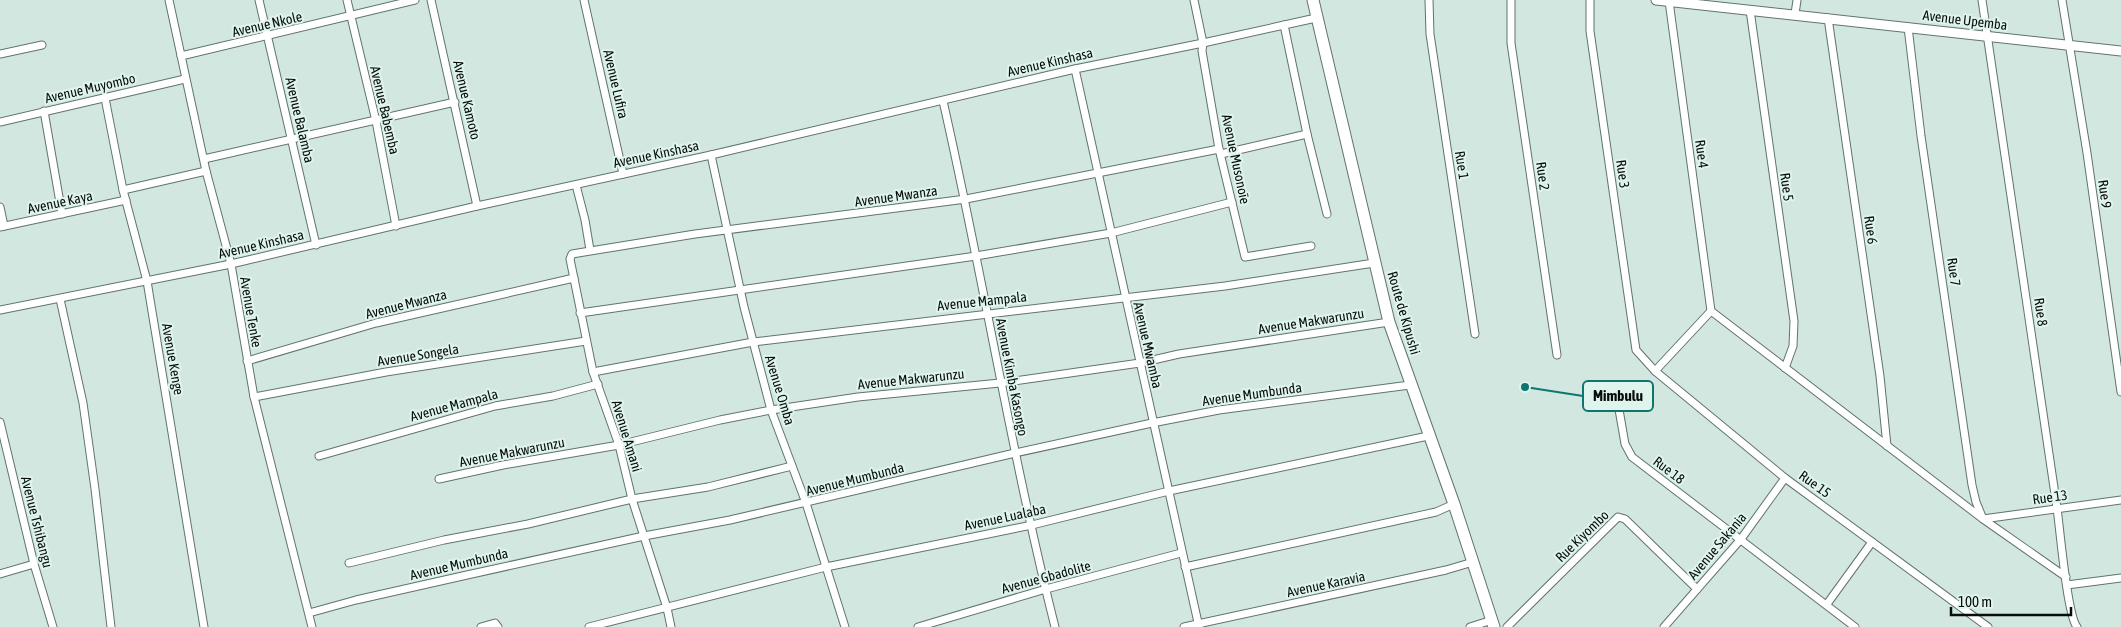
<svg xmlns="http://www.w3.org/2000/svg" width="2121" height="627" viewBox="0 0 2121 627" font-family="'Asap Condensed',sans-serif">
<rect width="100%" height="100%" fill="#d3e7e1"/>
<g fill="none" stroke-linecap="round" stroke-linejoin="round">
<defs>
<g id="minor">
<polyline points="169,0 206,171 231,264 254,397 312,627"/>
<polyline points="259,0 316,245"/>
<polyline points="347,0 376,121 396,226"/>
<polyline points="431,0 477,206"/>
<polyline points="584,0 623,174"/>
<polyline points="1194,0 1203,43 1202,51 1219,149 1245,257 1311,246"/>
<polyline points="1429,0 1430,34 1475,334"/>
<polyline points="1511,0 1511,43 1557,355"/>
<polyline points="1590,0 1590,31 1636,350 1655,371 1785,478 1988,627"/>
<path d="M1982,0L2057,508C2060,529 2067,615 2077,627"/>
<polyline points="2062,0 2087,153 2121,392"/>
<polyline points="1669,1 1711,311"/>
<polyline points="1750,10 1794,321 1793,346 1785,368"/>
<polyline points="1795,14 1797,0"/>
<polyline points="1828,18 1880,376 1887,446"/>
<polyline points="1284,25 1307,134 1327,214"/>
<polyline points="1908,27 1921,136 1972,485 1976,502 1983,519 2121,500"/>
<polyline points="0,54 42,45"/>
<polyline points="181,56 415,0"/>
<polyline points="1075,69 1199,627"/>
<polyline points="105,98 123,190 147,281 204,627"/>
<path d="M943,101C983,276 1011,453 1055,627"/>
<polyline points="44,111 62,214"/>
<polyline points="0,122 185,79"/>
<polyline points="1221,154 1307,134"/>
<polyline points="711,155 744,307 771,410 806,503 845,627"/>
<polyline points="204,159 455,102"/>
<polyline points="576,185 585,220 590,250"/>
<polyline points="123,190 206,171"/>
<polyline points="0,207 4,226"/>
<polyline points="0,227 126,200"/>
<polyline points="60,299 83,403 95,489 111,627"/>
<polyline points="0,310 231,264 477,206 711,155 1075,69 1203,43 1316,18"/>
<polyline points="1711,311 1983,519 2066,577"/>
<polyline points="580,313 976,256 1111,233 1232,202"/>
<polyline points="247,361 376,323 574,278"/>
<polyline points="1655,371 1711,311"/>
<polyline points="593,372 753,342 1225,286 1374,263"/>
<polyline points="254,397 386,372 586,341"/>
<polyline points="1617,398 1625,444 1632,457 1855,627"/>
<polyline points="0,422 34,564 53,627"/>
<polyline points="319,456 495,406 553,396 598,384"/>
<polyline points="439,479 503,465 619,445 720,420 771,410 858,397 1000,383 1140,363 1179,354 1389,322"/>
<polyline points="349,563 444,540 528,524 632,499 708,487 792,466"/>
<polyline points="1185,567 1436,512 1454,504"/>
<polyline points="0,574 34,564"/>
<polyline points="2067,585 2121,578"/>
<polyline points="1827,604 1872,542"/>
<polyline points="309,613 356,600 467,575 644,536 730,520 1015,453 1152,423 1219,410 1410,385"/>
<polyline points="481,627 495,623 498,627"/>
<polyline points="589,627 826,567 1032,525 1169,491 1428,436"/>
<polyline points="671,627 667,608 632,499 619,445 593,372 570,259 572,254 695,234 966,199 1219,149"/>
<polyline points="918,627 1046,589 1181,553"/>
<polyline points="1184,627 1446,570 1473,562"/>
<polyline points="1470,627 1492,620"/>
<polyline points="1507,627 1618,517 1625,519 1697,589"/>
<polyline points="1664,627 1741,539 1785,478"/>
</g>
<polyline id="tertiary" points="1656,0 2121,51"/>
<polyline id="trunk" points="1313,0 1389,322 1454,504 1494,627"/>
</defs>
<use href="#minor" stroke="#61736d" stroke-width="9"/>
<use href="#tertiary" stroke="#61736d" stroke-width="11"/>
<use href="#trunk" stroke="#61736d" stroke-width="13"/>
<use href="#minor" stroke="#fff" stroke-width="7"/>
<use href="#tertiary" stroke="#fff" stroke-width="9"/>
<use href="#trunk" stroke="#fff" stroke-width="11"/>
</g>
<g text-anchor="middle" stroke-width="4" stroke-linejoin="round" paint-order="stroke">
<g font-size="14" fill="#070d0b" stroke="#e0f4ee">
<text transform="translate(1965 20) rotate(7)" y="5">Avenue Upemba</text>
<text transform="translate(267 24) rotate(-13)" y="5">Avenue Nkole</text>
<text transform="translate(1050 62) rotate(-13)" y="5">Avenue Kinshasa</text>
<text transform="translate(616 84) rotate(77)" y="5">Avenue Lufira</text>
<text transform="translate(90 88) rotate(-13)" y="5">Avenue Muyombo</text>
<text transform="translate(467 100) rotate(77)" y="5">Avenue Kamoto</text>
<text transform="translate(385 110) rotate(77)" y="5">Avenue Babemba</text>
<text transform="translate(300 120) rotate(77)" y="5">Avenue Balamba</text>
<text transform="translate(656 154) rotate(-12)" y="5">Avenue Kinshasa</text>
<text transform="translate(1702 154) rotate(82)" y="5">Rue 4</text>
<text transform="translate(1236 159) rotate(78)" y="5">Avenue Musonoïe</text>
<text transform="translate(1462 165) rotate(81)" y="5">Rue 1</text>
<text transform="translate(1623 174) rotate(82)" y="5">Rue 3</text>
<text transform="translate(1543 176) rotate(82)" y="5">Rue 2</text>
<text transform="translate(1787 187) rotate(82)" y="5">Rue 5</text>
<text transform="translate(2105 194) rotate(82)" y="5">Rue 9</text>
<text transform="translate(896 196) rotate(-8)" y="5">Avenue Mwanza</text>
<text transform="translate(60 202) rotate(-12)" y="5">Avenue Kaya</text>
<text transform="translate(1871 230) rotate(82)" y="5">Rue 6</text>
<text transform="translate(261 244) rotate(-13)" y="5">Avenue Kinshasa</text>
<text transform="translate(1954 272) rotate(82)" y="5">Rue 7</text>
<text transform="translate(982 301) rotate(-6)" y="5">Avenue Mampala</text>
<text transform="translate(406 304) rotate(-14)" y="5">Avenue Mwanza</text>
<text transform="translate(251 312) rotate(80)" y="5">Avenue Tenke</text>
<text transform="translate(2041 312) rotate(82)" y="5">Rue 8</text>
<text transform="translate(1404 313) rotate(74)" y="5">Route de Kipushi</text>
<text transform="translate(1311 321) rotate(-9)" y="5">Avenue Makwarunzu</text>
<text transform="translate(1148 345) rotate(77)" y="5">Avenue Mwamba</text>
<text transform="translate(418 355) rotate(-9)" y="5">Avenue Songela</text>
<text transform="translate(173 359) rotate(80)" y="5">Avenue Kenge</text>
<text transform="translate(1012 377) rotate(79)" y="5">Avenue Kimba Kasongo</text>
<text transform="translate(911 379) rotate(-6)" y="5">Avenue Makwarunzu</text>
<text transform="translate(780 390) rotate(73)" y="5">Avenue Omba</text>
<text transform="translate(1252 394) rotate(-8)" y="5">Avenue Mumbunda</text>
<text transform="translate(454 405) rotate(-15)" y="5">Avenue Mampala</text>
<text transform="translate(627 436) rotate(73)" y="5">Avenue Amani</text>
<text transform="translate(512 452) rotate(-11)" y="5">Avenue Makwarunzu</text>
<text transform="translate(1669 470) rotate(37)" y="5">Rue 18</text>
<text transform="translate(855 479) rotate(-14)" y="5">Avenue Mumbunda</text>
<text transform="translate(1815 484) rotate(36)" y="5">Rue 15</text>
<text transform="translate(2050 497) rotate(-8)" y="5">Rue 13</text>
<text transform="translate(1005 517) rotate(-12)" y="5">Avenue Lualaba</text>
<text transform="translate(37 522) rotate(76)" y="5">Avenue Tshibangu</text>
<text transform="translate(1582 536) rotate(-44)" y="5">Rue Kiyombo</text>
<text transform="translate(1717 546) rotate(-50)" y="5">Avenue Sakania</text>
<text transform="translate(459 564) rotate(-13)" y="5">Avenue Mumbunda</text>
<text transform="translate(1046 577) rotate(-15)" y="5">Avenue Gbadolite</text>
<text transform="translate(1326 584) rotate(-12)" y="5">Avenue Karavia</text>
</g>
</g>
<path fill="none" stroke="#0f766e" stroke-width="2" d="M1525 387L1583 396"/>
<circle fill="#0f766e" stroke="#e0f4ee" stroke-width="2" cx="1525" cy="387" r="5"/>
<rect fill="#e0f4ee" stroke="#0f766e" stroke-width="2" x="1583" y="381" width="70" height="30" rx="5"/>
<g font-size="15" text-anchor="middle" font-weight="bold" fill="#070d0b">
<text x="1618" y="401">Mimbulu</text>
</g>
<path d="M1951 607v8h120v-8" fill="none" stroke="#070d0b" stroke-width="2.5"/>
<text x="1958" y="607" font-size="15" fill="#070d0b" stroke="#e0f4ee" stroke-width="4" paint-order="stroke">100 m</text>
</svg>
